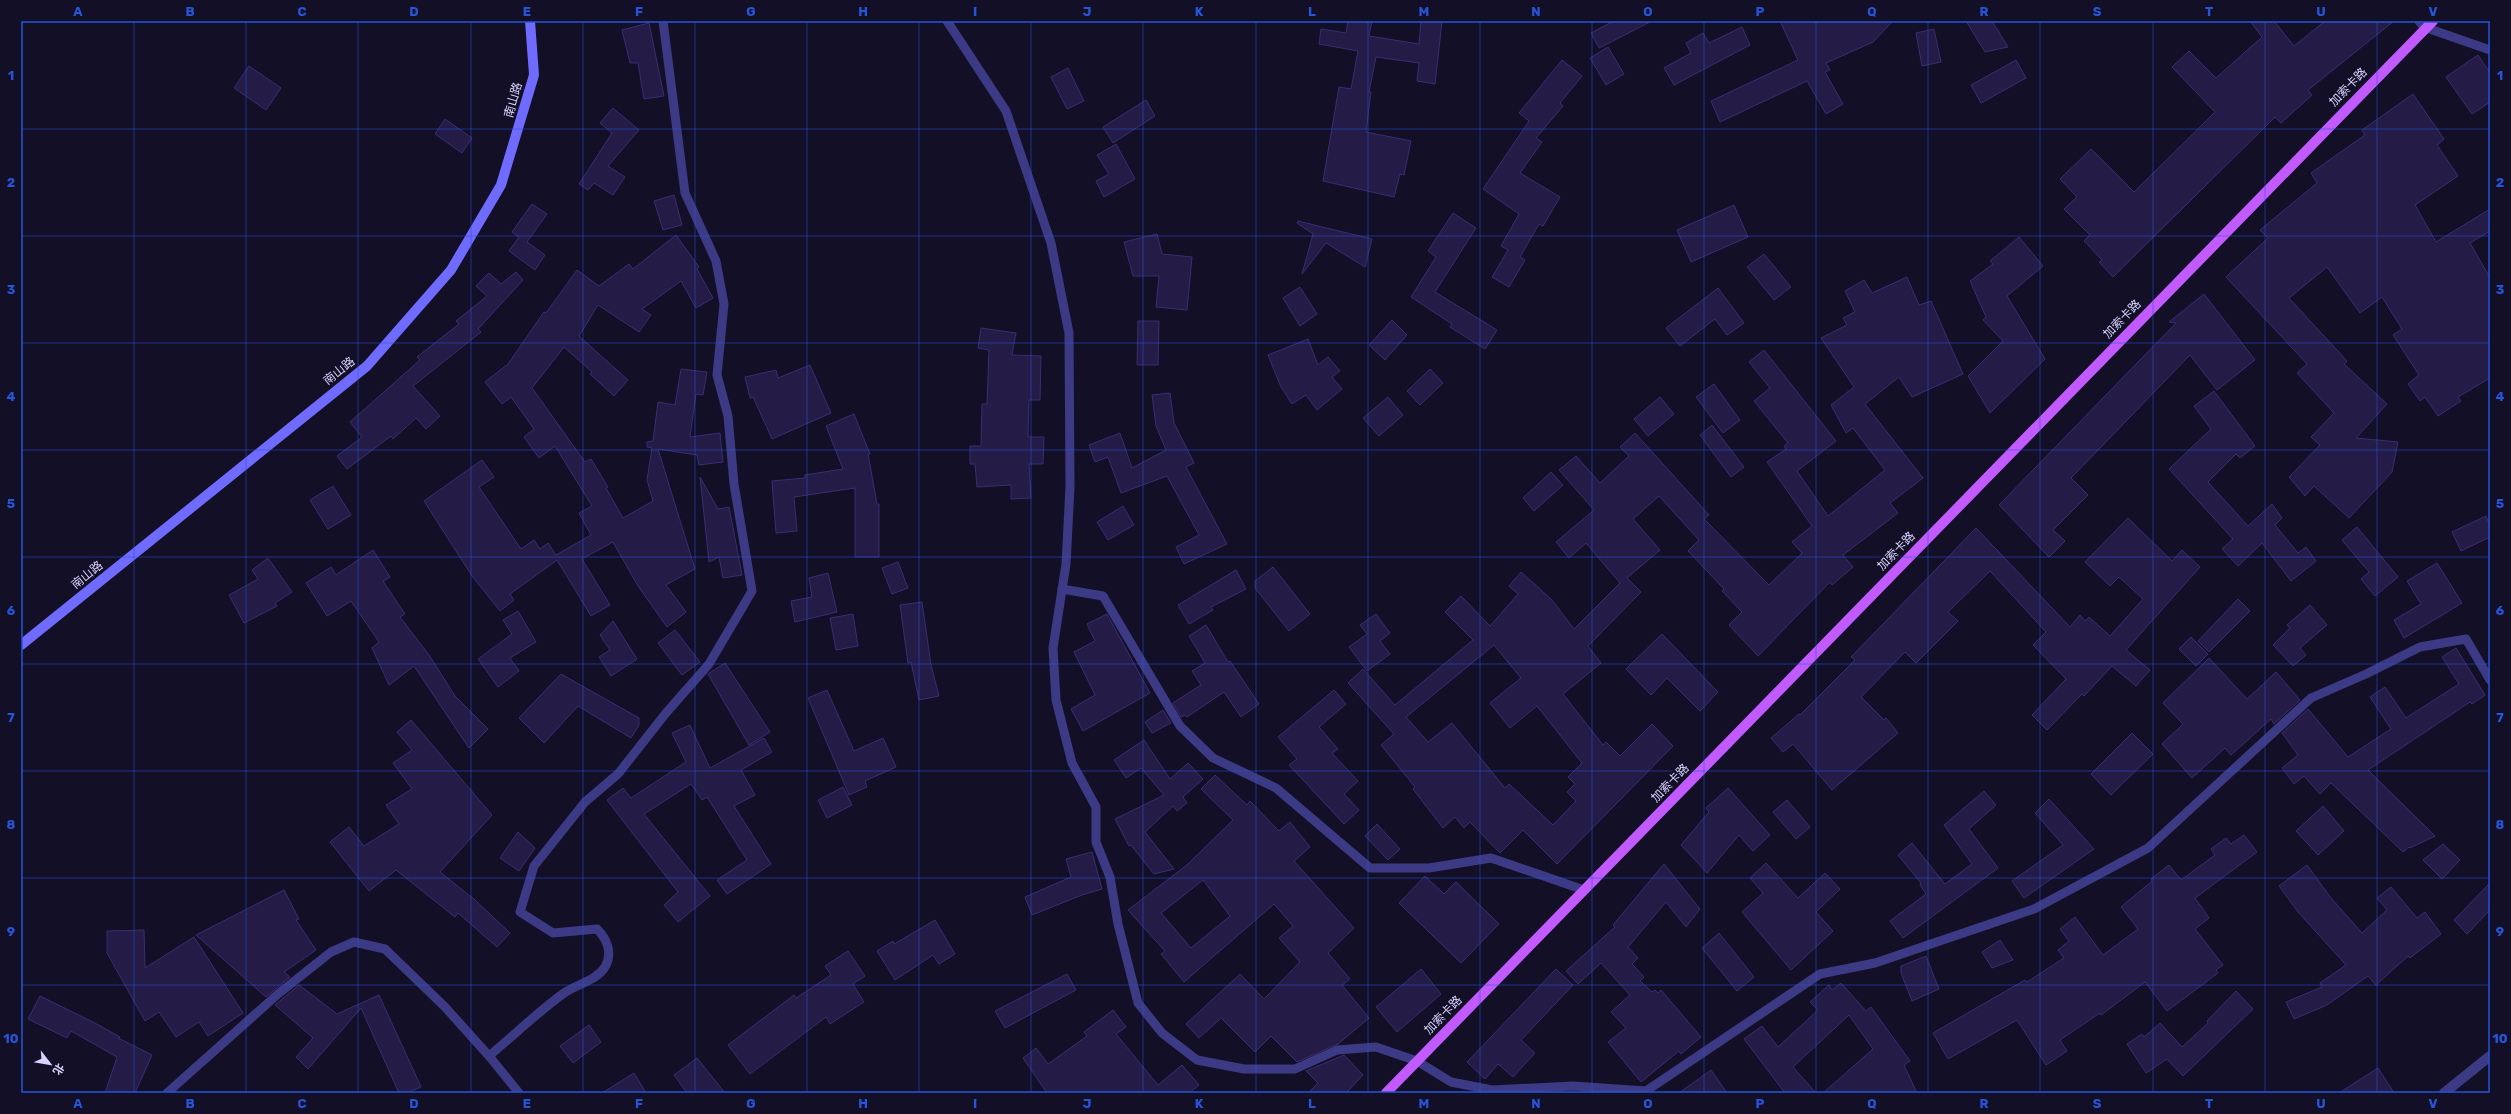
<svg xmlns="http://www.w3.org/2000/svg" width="2511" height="1114" viewBox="0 0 2511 1114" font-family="Rubik,'Noto Sans SC',sans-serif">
<rect width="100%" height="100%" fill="#130f26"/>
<g fill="#241b47" stroke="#3b2d73" fill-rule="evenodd">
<polygon points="1348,21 1372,21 1369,36 1419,44 1421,21 1442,21 1435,84 1417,81 1419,63 1376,57 1369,92 1371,92 1366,132 1411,141 1404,175 1400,174 1394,197 1323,181 1339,87 1351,89 1358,51 1319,44 1321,29 1346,33"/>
<polygon points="1614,21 1652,21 1599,48 1591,33"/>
<polygon points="1780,21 1893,21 1873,42 1826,63 1830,70 1825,72 1843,104 1826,114 1807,81 1720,122 1711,101 1798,60"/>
<polygon points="1966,21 1992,21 2008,47 1985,52"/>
<polygon points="2250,21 2274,21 2294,46 2325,21 2394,21 2308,90 2312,95 2281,123 2275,117 2113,277 2099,262 2102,260 2084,241 2090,235 2064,209 2077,197 2060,179 2091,149 2134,192 2215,112 2172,67 2189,51 2216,78 2262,37"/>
<polygon points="649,23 664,96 644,99 638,63 630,63 622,30"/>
<polygon points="1742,27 1750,45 1674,85 1664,68 1691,53 1686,43 1703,33 1709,43"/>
<polygon points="1934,29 1941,62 1922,66 1916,33"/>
<polygon points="1608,47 1624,74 1606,85 1590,58"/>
<polygon points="2478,55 2490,73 2490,102 2472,114 2446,77"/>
<polygon points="1562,60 1582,76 1560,103 1563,106 1536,138 1542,142 1520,173 1560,197 1543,226 1539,224 1520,257 1525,260 1509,287 1492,277 1508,250 1501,246 1519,214 1483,189 1529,121 1519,113"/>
<polygon points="2016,60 2026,78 1981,103 1971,85"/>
<polygon points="249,66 281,88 266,110 234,88"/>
<polygon points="1068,68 1084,101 1067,109 1051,77"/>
<polygon points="2413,94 2444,139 2437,145 2458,176 2415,205 2436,242 2490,209 2490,231 2470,243 2490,278 2490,378 2458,397 2461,401 2438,416 2425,397 2420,401 2408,384 2419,375 2393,335 2402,329 2382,297 2360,313 2327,267 2289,298 2347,361 2344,364 2387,404 2356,438 2398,442 2392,472 2349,518 2314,486 2305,496 2289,477 2320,445 2311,437 2334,413 2297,373 2307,364 2226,277 2268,238 2260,230 2317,183 2311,173 2365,135 2362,130"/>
<polygon points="1146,100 1155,116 1113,143 1103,127"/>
<polygon points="613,108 639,130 608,166 625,177 613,195 594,183 588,190 579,184 612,133 600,123"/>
<polygon points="445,119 472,138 462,153 435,134"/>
<polygon points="1116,144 1135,179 1104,197 1096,181 1109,174 1097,155"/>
<polygon points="674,195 682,225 663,230 654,201"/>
<polygon points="532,204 547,214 527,242 545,255 535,270 509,251 519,237 512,232"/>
<polygon points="1734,205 1748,237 1691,262 1677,230"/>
<polygon points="1453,213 1476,228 1435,292 1497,330 1485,349 1450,327 1452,324 1411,297 1436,257 1428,251"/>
<polygon points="1298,221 1372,239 1365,267 1326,243 1302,274 1313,234 1297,223"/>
<polygon points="1157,234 1162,254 1192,257 1187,310 1156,307 1159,276 1133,276 1124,242"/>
<polygon points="676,235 699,267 697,269 713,298 696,308 681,281 642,309 651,315 639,332 598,305 579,336 628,380 614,396 590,374 592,372 564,347 532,388 585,462 591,459 608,487 606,488 623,518 653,501 647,480 652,448 647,447 647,442 653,441 658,402 675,405 681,369 707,372 703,395 696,394 690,437 720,433 723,462 699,465 697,455 658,449 695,569 666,585 686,612 667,627 638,586 613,542 582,559 610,605 591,616 557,560 510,594 514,600 500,611 472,576 424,501 482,460 494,477 479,487 521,549 534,540 540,549 548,543 556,555 591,535 579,513 592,506 555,446 539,458 524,437 534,429 511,397 502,404 485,382 508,364 544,312 546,313 577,270 599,286 629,264 633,269"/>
<polygon points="2019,237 2043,266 2007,296 2045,359 1990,413 1968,376 2003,341 1983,320 1986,317 1970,281 1993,264 1990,261"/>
<polygon points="1764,254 1791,287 1774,300 1747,267"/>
<polygon points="516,272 523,280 478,329 481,332 413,386 440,416 426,429 416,418 393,439 391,436 347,469 337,456 362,437 350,422 420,360 417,357 459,324 456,321 487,296 476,286 489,273 501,284"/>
<path d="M1907,277L1919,305L1931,301L1963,374L1912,397L1899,377L1865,404L1923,478L1890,503L1898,513L1843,555L1853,567L1832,585L1830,582L1758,656L1729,625L1742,612L1722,591L1724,589L1688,551L1699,540L1659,496L1633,519L1660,550L1627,578L1641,592L1588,646L1601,663L1563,694L1603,745L1606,742L1620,756L1652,724L1673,746L1557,864L1523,830L1500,853L1470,822L1464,828L1455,817L1443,828L1413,789L1415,787L1381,745L1394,734L1348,683L1363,669L1395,705L1473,640L1445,612L1461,596L1490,626L1518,594L1509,586L1521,572L1552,600L1574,629L1620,583L1586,543L1569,558L1556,542L1594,510L1559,470L1576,456L1600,483L1629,456L1620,447L1635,433L1709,515L1704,519L1769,585L1802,553L1792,542L1812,526L1767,462L1786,449L1784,446L1788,443L1754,401L1770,388L1749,362L1764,350L1836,441L1797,471L1828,516L1885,470L1853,428L1846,433L1831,405L1854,387L1821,338L1847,325L1843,318L1855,312L1845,291L1864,280L1872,293ZM1494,645L1521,678L1490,703L1510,728L1537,706L1582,763L1568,777L1575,784L1567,792L1576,801L1553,825L1509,784L1505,788L1452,723L1428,742L1406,717Z"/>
<polygon points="1300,287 1317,314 1300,326 1283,298"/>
<polygon points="1718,288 1744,323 1727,335 1715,319 1680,346 1666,328"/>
<polygon points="2204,294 2255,360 2217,390 2190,355 2071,478 2088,495 2053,530 2065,541 2049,557 1999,505 2176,323 2169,322"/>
<polygon points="1392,320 1407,335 1385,360 1369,345"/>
<polygon points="1138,321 1159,321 1158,365 1137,365"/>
<polygon points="981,328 1016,333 1012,355 1041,356 1040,400 1029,400 1028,437 1044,437 1043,464 1029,464 1031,498 1011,499 1011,485 977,487 975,464 970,464 970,446 981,446 982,404 987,404 989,350 978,348"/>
<polygon points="1308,339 1318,365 1328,357 1340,371 1332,377 1342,389 1317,410 1306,395 1292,404 1281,387 1268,355"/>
<polygon points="810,365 831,413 772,439 753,397 750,398 745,377 776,370 778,378"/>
<polygon points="1430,369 1443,383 1420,405 1407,391"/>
<polygon points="1714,384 1740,420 1723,433 1696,397"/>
<polygon points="2214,391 2255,446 2240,458 2236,454 2208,482 2248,526 2272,504 2282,518 2275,525 2298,553 2306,547 2316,561 2291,581 2262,543 2238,566 2222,549 2233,539 2169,469 2211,429 2194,406"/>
<polygon points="1170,393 1174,423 1194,463 1186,467 1227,544 1184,564 1176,547 1199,535 1167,476 1121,493 1108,457 1095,462 1089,445 1120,433 1132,468 1166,450 1156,426 1152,395"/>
<polygon points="1388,397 1403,415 1379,436 1363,418"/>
<polygon points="1660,397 1674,414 1648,436 1634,419"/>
<polygon points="854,414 870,454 868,454 877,504 879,504 879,557 855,557 855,488 794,497 797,531 776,533 772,481 805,478 805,475 843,469 826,426"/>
<polygon points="1712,425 1744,467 1731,477 1700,435"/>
<polygon points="1551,472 1563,485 1534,511 1523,498"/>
<polygon points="700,477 718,509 729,507 742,575 723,578 719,557 709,562"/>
<polygon points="333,486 351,515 328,529 310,500"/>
<polygon points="1123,506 1134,525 1108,540 1097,522"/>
<polygon points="2486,516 2490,526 2490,537 2461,551 2452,532"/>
<polygon points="2128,518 2172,561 2182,550 2200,567 2126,650 2150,670 2136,686 2112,666 2084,696 2082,694 2047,730 2032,715 2066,679 2033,645 2046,632 1990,571 1948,612 1958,621 1916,663 1905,652 1861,697 1884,720 1886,718 1898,733 1832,790 1793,744 1783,752 1771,738 1799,714 1800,715 1855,660 1851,657 1976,528 2070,627 2080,615 2085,621 2089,617 2110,636 2143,599 2119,577 2110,586 2085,562"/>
<polygon points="2357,527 2398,577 2375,596 2361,579 2369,572 2342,540"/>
<polygon points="373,550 390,577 383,581 405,614 400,617 429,655 455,696 488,729 469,748 414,666 389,685 372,648 379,642 351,601 327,616 306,583 331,567 336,575"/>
<polygon points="268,558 292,592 275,603 277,606 244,623 229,595 258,579 252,570"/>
<polygon points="898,562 908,588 892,594 882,568"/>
<polygon points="2437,563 2462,603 2404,638 2394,620 2421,604 2407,581"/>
<polygon points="1273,567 1310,614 1289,631 1255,588 1255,581"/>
<polygon points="1236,570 1246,589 1211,607 1213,610 1189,624 1178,605"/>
<polygon points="828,573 837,612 795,622 791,601 812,597 809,578"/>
<polygon points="2238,599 2250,611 2209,652 2198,641"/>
<polygon points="922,602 931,665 939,696 919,700 911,662 908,663 900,605"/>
<polygon points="2310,605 2327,625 2300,648 2306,655 2293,666 2273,645 2290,628 2287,625"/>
<polygon points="518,611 536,642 510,658 519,671 498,687 478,659 512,634 503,620"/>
<polygon points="853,614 858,646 836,650 830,618"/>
<polygon points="1107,614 1150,693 1083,731 1071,709 1095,695 1074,652 1095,641 1087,624"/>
<polygon points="1376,614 1390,633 1380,641 1390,654 1367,671 1349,647 1367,634 1360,625"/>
<polygon points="613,621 637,659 611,676 599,657 610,650 600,635"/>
<polygon points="1206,625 1228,662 1230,661 1259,704 1241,717 1224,692 1187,717 1185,715 1181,717 1173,703 1201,685 1192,671 1205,663 1189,636"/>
<polygon points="675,630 700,662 682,675 658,643"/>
<polygon points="1662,634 1718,692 1700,711 1667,678 1651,695 1626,669"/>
<polygon points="2191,637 2208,654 2196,666 2179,649"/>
<polygon points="2456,648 2485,695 2472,704 2470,702 2368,770 2435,836 2410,848 2409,847 2403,852 2331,783 2320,794 2304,776 2294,784 2282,768 2298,755 2282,733 2308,709 2348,757 2391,729 2370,697 2385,687 2406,718 2459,684 2442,657"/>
<polygon points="2209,658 2247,699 2276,672 2300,700 2274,724 2271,719 2231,755 2225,748 2192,778 2162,744 2183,724 2163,703"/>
<polygon points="725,663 770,732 749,745 708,674"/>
<polygon points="561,674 639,718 639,725 631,738 578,706 544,743 519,718"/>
<polygon points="827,690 854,751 883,738 896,767 865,781 867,787 849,795 808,698"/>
<polygon points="1334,690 1346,704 1319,727 1338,749 1332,753 1358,781 1344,794 1359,810 1344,824 1289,765 1297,759 1278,737"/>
<polygon points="1163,710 1171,723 1152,733 1145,722"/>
<polygon points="411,720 492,815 440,872 475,900 510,933 497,947 458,913 455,917 396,870 369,891 330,842 349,827 364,846 399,824 386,805 412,789 393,763 412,750 397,732"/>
<polygon points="690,725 710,768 764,738 772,752 741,770 755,795 734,806 771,864 727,894 717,880 747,860 707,797 702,800 691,784 644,814 710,896 678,922 664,905 678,892 607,800 623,788 631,798 686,762 672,733"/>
<polygon points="2132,733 2153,754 2111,795 2091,774"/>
<polygon points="1144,740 1170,779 1188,763 1203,779 1183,797 1187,803 1177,811 1173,806 1145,832 1174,869 1154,874 1131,845 1129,846 1115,819 1164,795 1141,768 1126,778 1114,760"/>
<path d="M1215,775L1247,805L1250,801L1279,831L1290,822L1310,847L1294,861L1354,928L1328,953L1350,979L1342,985L1369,1018L1338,1044L1297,1062L1271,1036L1255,1052L1221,1018L1199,1038L1186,1024L1240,974L1264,999L1300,962L1279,938L1293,926L1274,904L1184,982L1161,954L1165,951L1128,910L1187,865L1233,820L1201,789ZM1203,880L1230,916L1191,948L1161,913Z"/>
<polygon points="843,787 852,805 827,818 818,800"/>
<polygon points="1728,788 1770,835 1753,851 1739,835 1707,873 1681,845 1709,812 1706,808"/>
<polygon points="1984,791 1996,805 1969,829 1998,868 1903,938 1890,921 1926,894 1920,885 1921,883 1898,855 1912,843 1945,884 1972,864 1944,825"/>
<polygon points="2049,799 2094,849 2024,898 2012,881 2063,845 2035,813"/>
<polygon points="1787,800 1810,827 1796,839 1773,812"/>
<polygon points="2323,806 2344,831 2318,855 2296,831"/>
<polygon points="1377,824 1400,849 1388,860 1365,836"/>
<polygon points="518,832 535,848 519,871 500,858"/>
<polygon points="2244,835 2257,852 2195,898 2209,918 2195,929 2223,965 2216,970 2218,973 2167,1011 2145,982 2101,1015 2100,1013 2060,1040 2067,1051 2046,1065 2017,1020 1948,1059 1933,1033 2025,980 2027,982 2064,958 2058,950 2069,941 2060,929 2075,917 2103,955 2138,929 2121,907 2152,881 2151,879 2169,865 2181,880 2215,855 2211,849 2226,838 2231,844"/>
<polygon points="2443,844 2460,860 2442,879 2423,860"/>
<polygon points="1092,852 1102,889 1082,895 1032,915 1025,897 1071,877 1066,859"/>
<polygon points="1766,863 1798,898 1825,873 1840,889 1816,912 1833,931 1791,970 1742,912 1763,893 1750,878"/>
<polygon points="1664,864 1700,909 1686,927 1666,902 1628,947 1638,958 1632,964 1644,977 1640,981 1652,992 1655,990 1658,993 1661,990 1701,1037 1681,1054 1679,1051 1641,1082 1608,1042 1626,1028 1611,1012 1630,995 1601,963 1578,984 1566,971 1615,927 1613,925"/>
<polygon points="2307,865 2331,898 2362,933 2387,910 2377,898 2391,887 2417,918 2425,912 2441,934 2410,958 2408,956 2376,985 2368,976 2327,1005 2294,1019 2286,1002 2322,987 2320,983 2346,965 2298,912 2279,886"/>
<polygon points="1425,876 1444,894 1456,882 1499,924 1461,963 1399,903"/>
<polygon points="2490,883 2490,910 2467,934 2454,920"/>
<polygon points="284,890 299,919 296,920 316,950 284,972 290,977 266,997 196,935"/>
<polygon points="935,920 955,954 939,964 933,955 895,980 877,951 893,941 894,944"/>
<polygon points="144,930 145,968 194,937 243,1013 208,1036 199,1022 176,1037 159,1012 145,1021 107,953 107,931"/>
<polygon points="1719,933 1754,977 1737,991 1702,948"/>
<polygon points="2000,940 2013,960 1992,968 1982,952"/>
<polygon points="848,951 865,976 853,984 864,1002 830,1024 826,1017 750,1074 728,1045 794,995 796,998 831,975 825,966"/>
<polygon points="1926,956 1939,989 1912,1001 1901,973 1901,966"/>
<polygon points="1421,969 1441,994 1397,1032 1376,1007"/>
<polygon points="1556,969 1573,985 1521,1040 1535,1053 1513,1077 1498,1064 1485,1079 1467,1062"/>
<polygon points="1067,974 1076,990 1005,1028 995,1011"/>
<polygon points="1841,983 1866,1011 1871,1007 1910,1061 1904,1065 1917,1093 1823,1093 1873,1049 1849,1015 1793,1067 1816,1093 1785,1093 1744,1039 1762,1026 1778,1047 1818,1010 1810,1002 1829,985 1832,990"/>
<polygon points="299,985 337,1014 379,995 421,1087 407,1093 399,1093 361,1008 308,1069 296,1057 313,1038 275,1005"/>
<polygon points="2236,991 2253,1009 2183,1076 2167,1059 2146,1073 2127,1044 2142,1034 2144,1037 2160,1023 2182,1047 2208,1023 2207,1021"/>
<polygon points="40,996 93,1022 120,1037 118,1038 152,1055 135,1093 105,1093 117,1057 71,1031 67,1038 28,1019"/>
<polygon points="1113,1010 1126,1027 1116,1034 1158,1085 1182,1065 1199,1085 1189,1093 1047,1093 1023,1058 1036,1048 1048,1064 1087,1036 1084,1032"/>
<polygon points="589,1025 601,1042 573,1063 560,1046"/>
<polygon points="1344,1055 1363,1075 1346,1093 1308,1093 1318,1083 1306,1071"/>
<polygon points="697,1058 725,1093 687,1093 674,1075"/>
<polygon points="2378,1068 2394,1093 2339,1093"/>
<polygon points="1711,1070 1727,1093 1679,1093"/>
<polygon points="634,1073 646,1093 602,1093"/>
</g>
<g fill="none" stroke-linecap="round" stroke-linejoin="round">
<g stroke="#3d3a85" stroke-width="9">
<polyline points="947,21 1006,111 1051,243 1069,333 1070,487 1066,564 1053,648 1056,700 1072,763 1096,807 1096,842 1110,877 1118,924 1138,1003 1162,1033 1197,1060 1244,1069 1295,1069 1337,1050 1376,1047 1417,1061 1451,1082 1492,1090 1573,1086 1646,1091 1820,974 1875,963 2034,909 2148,848 2311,698 2366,674 2420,647 2466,639 2490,680"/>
<polyline points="2419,21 2424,27 2490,50"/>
<polyline points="1062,589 1103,596 1180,726 1213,758 1276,788 1370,868 1429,868 1491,858 1584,890"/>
<polyline points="167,1093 278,994 331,952 354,942 385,949 445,1007 489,1056"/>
<path d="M519,1093L489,1056C514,1035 538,1012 564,993C577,984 596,981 605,967C613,953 607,939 597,929L553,933L520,912L534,866L585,802L618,774L666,713L709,664L752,591L734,484L728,416L717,375L724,304L716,261L685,193L663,21"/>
</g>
<polyline stroke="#3d3a85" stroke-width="10" points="2444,1093 2490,1056"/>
<polyline stroke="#6f6bff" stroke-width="10" points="21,645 367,366 451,270 501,185 534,75 530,21"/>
<polyline stroke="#c25bff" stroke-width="10" points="1386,1093 2433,21"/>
</g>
<path fill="none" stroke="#2655da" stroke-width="1" stroke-opacity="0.55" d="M134,21V1093M246,21V1093M358,21V1093M471,21V1093M583,21V1093M695,21V1093M807,21V1093M919,21V1093M1031,21V1093M1143,21V1093M1256,21V1093M1368,21V1093M1480,21V1093M1592,21V1093M1704,21V1093M1816,21V1093M1928,21V1093M2040,21V1093M2153,21V1093M2265,21V1093M2377,21V1093M21,129H2490M21,236H2490M21,343H2490M21,450H2490M21,557H2490M21,664H2490M21,771H2490M21,878H2490M21,985H2490"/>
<g text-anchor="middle" stroke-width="4" stroke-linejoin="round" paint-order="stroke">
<g font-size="12" fill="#d9d4ff" stroke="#130f26">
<text transform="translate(2348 87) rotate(-46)" y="4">加索卡路</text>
<text transform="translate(513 100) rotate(-74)" y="4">南山路</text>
<text transform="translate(2122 319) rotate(-46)" y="4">加索卡路</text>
<text transform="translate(339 371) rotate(-39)" y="4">南山路</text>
<text transform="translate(1896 551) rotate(-46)" y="4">加索卡路</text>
<text transform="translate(87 575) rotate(-39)" y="4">南山路</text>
<text transform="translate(1670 783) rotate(-46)" y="4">加索卡路</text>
<text transform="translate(1443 1015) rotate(-46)" y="4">加索卡路</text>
</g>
</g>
<rect width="2511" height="1114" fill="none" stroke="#130f26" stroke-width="44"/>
<g transform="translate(50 1064) rotate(121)" stroke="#130f26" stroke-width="3" paint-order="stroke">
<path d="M0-3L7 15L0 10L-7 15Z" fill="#d9d4ff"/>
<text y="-6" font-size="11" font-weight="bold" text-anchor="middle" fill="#d9d4ff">北</text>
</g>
<rect x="22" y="22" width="2467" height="1070" fill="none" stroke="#2655da" stroke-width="1.5"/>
<g font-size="13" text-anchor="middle" font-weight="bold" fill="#2655da">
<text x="78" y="16">A</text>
<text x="190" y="16">B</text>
<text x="302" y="16">C</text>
<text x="414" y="16">D</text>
<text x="527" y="16">E</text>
<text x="639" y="16">F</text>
<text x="751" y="16">G</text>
<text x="863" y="16">H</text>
<text x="975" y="16">I</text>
<text x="1087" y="16">J</text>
<text x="1199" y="16">K</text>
<text x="1312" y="16">L</text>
<text x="1424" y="16">M</text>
<text x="1536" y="16">N</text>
<text x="1648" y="16">O</text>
<text x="1760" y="16">P</text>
<text x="1872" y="16">Q</text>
<text x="1984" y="16">R</text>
<text x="2097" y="16">S</text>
<text x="2209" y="16">T</text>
<text x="2321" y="16">U</text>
<text x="2433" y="16">V</text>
<text x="11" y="80">1</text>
<text x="2500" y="80">1</text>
<text x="11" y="187">2</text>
<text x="2500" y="187">2</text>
<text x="11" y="294">3</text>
<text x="2500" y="294">3</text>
<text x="11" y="401">4</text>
<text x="2500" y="401">4</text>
<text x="11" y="508">5</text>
<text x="2500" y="508">5</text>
<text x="11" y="615">6</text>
<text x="2500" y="615">6</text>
<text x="11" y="722">7</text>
<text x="2500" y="722">7</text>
<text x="11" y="829">8</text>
<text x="2500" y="829">8</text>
<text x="11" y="936">9</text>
<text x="2500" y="936">9</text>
<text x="11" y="1043">10</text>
<text x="2500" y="1043">10</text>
<text x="78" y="1108">A</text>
<text x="190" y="1108">B</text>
<text x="302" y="1108">C</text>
<text x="414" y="1108">D</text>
<text x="527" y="1108">E</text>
<text x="639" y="1108">F</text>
<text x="751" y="1108">G</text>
<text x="863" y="1108">H</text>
<text x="975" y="1108">I</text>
<text x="1087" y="1108">J</text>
<text x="1199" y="1108">K</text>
<text x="1312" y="1108">L</text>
<text x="1424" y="1108">M</text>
<text x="1536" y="1108">N</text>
<text x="1648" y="1108">O</text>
<text x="1760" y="1108">P</text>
<text x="1872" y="1108">Q</text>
<text x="1984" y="1108">R</text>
<text x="2097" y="1108">S</text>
<text x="2209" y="1108">T</text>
<text x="2321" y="1108">U</text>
<text x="2433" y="1108">V</text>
</g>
</svg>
